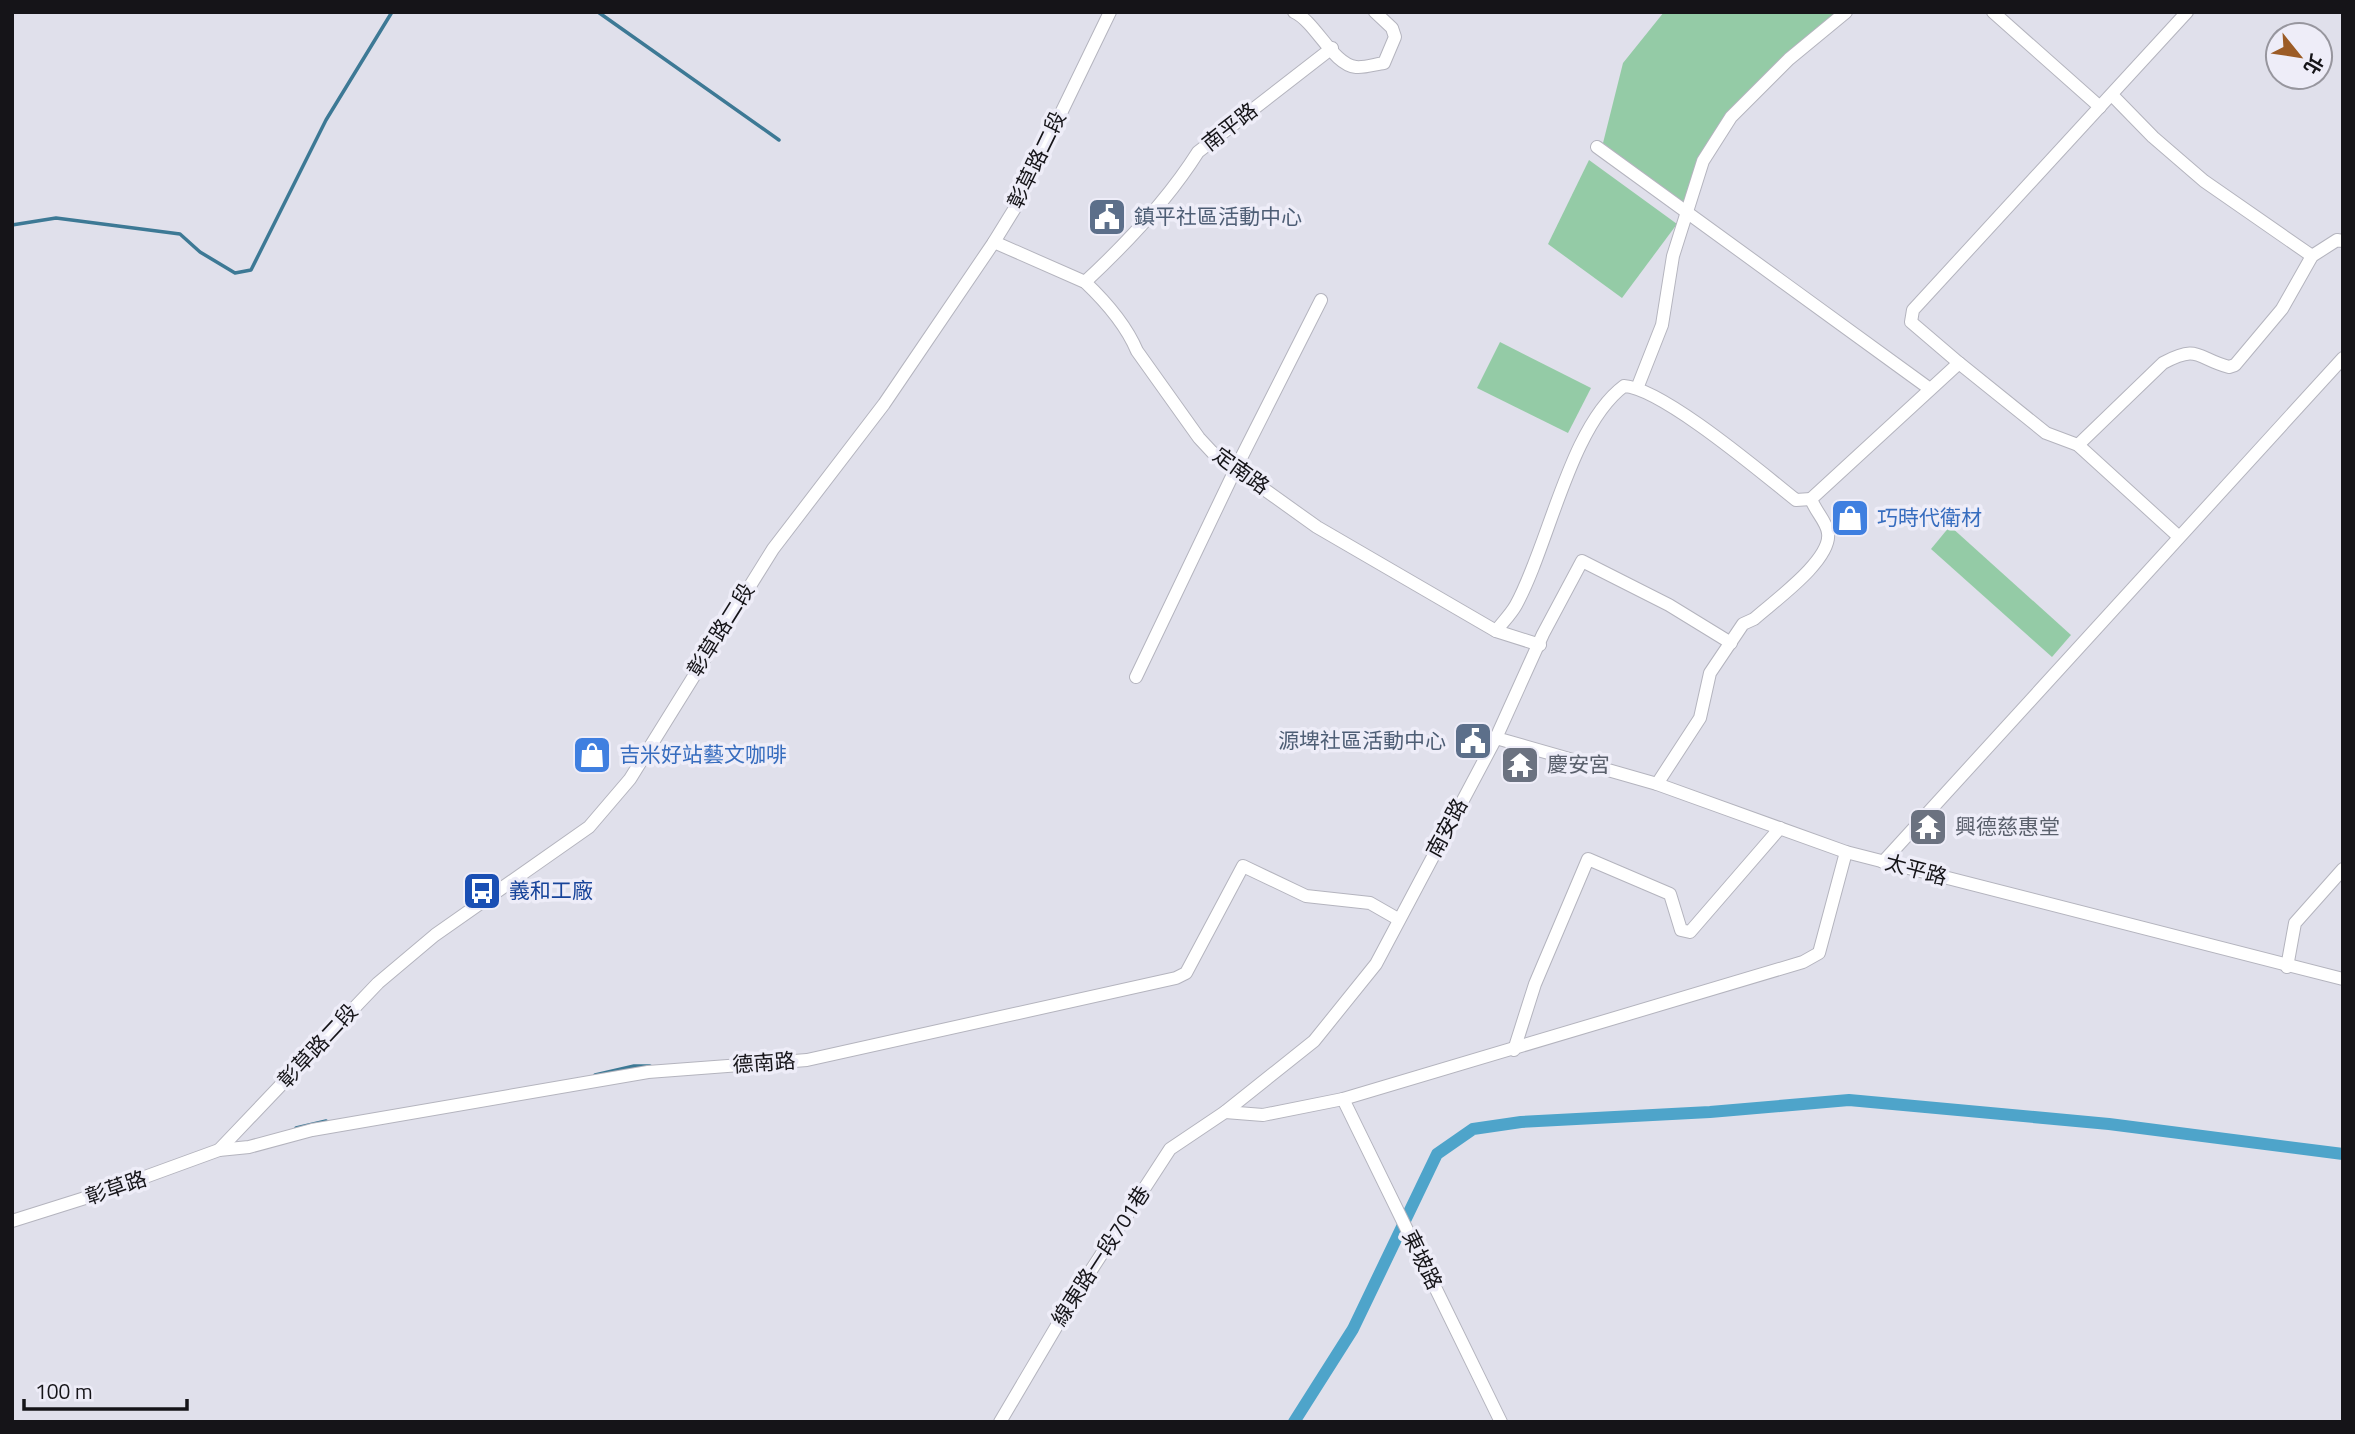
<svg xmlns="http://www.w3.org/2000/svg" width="2355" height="1434" viewBox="0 0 2355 1434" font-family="'Titillium Web','Noto Sans TC',sans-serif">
<rect width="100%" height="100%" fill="#e0e0eb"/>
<g fill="#94cba6">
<polygon points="1664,12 1852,12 1782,69 1712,148 1686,209 1603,143 1623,63"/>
<polygon points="1589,160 1677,224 1622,298 1548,244"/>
<polygon points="1500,342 1591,388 1568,433 1477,388"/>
<polygon points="1950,526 2071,635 2052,657 1931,549"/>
</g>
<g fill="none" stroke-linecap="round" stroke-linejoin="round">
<g stroke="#3d7995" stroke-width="3.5">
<polyline points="598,12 779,140"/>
<polyline points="12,225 56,218 180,234 200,252 235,273 251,270 326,120 392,12"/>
<polyline points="595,1075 634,1066 650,1066"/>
<polyline points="296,1128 326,1121"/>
</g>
<polyline stroke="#4ea4ca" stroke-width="12" points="1294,1422 1353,1329 1437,1154 1473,1129 1521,1122 1710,1112 1849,1100 2109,1124 2343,1154"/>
<defs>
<g id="minor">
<path d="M1294,12C1316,22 1333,65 1356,67C1364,68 1376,64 1384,63L1395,37L1392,28L1375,12"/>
<polyline points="1993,12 2100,107"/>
<polyline points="2112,95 2153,137 2204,181 2312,256"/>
<polyline points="1597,147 1930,389"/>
<path d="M994,242L1085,282C1105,301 1126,325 1137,351L1199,438L1212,452L1317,527L1496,631L1540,645"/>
<path d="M1085,282C1127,243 1167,201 1198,152L1332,48"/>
<polyline points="1959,363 1911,322 1913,310 2187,12"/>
<polyline points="1638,386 1662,325 1673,256 1703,161 1731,117 1789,59 1846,12"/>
<path d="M2078,445L2163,363C2199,344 2196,358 2229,367L2235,365L2282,309L2312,256L2337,240L2343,241"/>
<path d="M1496,631C1503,622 1511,614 1516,605C1549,545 1570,426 1624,386C1662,388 1762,473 1796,500L1811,499"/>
<polyline points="1136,677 1236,468 1321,300"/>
<polyline points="1496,738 1657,784 1846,852 2343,979"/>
<path d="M1657,784L1700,718L1710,673L1743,624L1754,619C1774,601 1832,560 1828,533C1827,522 1815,511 1811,499L1959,363L2046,433L2078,445L2178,536"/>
<polyline points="1883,862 2343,358"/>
<polyline points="2287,967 2295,923 2343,869"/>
<polyline points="1514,1050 1535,984 1588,859 1670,894 1681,930 1690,932 1780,828"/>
<polyline points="1343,1099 1501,1422"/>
<polyline points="1225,1112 1263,1115 1343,1099 1803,962 1819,953 1846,852"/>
<polyline points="219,1150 378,983 435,935 589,827 630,779 773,549 884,404 994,242 1015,208 1110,12"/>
<polyline points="12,1221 101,1193 219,1150 249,1147 312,1130 648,1072 807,1060 1176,978 1186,973 1243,866 1306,896 1370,903 1398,919"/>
<polyline points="1000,1422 1075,1295 1170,1149 1225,1112 1314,1041 1376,964 1496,738 1543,634 1582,561 1669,605 1731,643"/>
</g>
</defs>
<use href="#minor" stroke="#b4b4be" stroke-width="14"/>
<use href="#minor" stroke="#fff" stroke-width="12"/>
</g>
<defs>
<symbol id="civic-square" viewBox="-11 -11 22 22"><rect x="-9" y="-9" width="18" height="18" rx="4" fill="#5c6f8a" stroke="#eeedf8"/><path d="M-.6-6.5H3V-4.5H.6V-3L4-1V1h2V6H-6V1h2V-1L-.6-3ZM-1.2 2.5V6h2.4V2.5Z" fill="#fff"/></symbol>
<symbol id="shop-square" viewBox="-11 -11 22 22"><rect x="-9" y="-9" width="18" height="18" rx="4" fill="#3f7fe0" stroke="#eeedf8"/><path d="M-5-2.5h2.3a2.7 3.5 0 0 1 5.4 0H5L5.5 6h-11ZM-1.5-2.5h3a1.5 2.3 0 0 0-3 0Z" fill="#fff"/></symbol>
<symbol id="temple-square" viewBox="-11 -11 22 22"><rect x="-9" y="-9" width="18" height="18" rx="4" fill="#6b7280" stroke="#eeedf8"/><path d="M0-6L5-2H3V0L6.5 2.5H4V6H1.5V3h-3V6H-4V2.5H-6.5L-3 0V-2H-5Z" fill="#fff"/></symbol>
<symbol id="bus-square" viewBox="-11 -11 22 22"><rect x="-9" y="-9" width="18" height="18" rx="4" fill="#1a4fb4" stroke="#eeedf8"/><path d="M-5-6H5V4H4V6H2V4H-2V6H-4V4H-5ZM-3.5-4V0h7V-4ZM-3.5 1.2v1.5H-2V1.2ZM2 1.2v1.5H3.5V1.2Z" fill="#fff"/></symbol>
</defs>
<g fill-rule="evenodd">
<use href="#civic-square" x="1085" y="195" width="44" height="44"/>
<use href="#shop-square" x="1828" y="496" width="44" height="44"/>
<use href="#civic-square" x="1451" y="719" width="44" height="44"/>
<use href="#shop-square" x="570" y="733" width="44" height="44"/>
<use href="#temple-square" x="1498" y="743" width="44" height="44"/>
<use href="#temple-square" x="1906" y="805" width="44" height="44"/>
<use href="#bus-square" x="460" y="869" width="44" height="44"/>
</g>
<g text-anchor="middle" stroke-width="7" stroke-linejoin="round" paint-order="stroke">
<g font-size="21" fill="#151418" stroke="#eeedf8">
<text transform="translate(1230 127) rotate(-38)" y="7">南平路</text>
<text transform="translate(1037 160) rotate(-64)" y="7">彰草路二段</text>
<text transform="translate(1241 471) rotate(36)" y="7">定南路</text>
<text transform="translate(721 630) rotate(-58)" y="7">彰草路二段</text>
<text transform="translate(1447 828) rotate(-62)" y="7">南安路</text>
<text transform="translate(1916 870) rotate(15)" y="7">太平路</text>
<text transform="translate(318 1046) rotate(-47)" y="7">彰草路二段</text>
<text transform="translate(764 1063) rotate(-4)" y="7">德南路</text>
<text transform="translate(116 1188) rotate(-19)" y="7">彰草路</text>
<text transform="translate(1101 1256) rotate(-57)" y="7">線東路一段701巷</text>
<text transform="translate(1422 1260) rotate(64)" y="7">東坡路</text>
</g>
<g font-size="21" fill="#4e5e75" stroke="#eeedf8" text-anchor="start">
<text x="1134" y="224">鎮平社區活動中心</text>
<text x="1446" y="748" text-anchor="end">源埤社區活動中心</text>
</g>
<g font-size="21" fill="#366cbe" stroke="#eeedf8" text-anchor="start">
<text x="1877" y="525">巧時代衛材</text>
<text x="619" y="762">吉米好站藝文咖啡</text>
</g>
<g font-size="21" fill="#5b616d" stroke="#eeedf8" text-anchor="start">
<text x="1547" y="772">慶安宮</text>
<text x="1955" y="834">興德慈惠堂</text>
</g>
<g font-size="21" fill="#164399" stroke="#eeedf8" text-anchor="start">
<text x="509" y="898">義和工廠</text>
</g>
</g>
<rect width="2355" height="1434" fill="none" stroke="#151418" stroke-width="28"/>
<g transform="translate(2299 56) rotate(120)"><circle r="33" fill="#eeedf8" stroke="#97969e" stroke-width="2"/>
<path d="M0-5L12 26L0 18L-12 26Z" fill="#9c5c26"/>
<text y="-10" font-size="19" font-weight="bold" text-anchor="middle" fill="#151418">北</text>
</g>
<path d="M24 1399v10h163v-10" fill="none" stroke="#151418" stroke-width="3.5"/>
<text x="35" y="1399" font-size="21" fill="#151418" stroke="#eeedf8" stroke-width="5" paint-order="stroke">100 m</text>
</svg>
